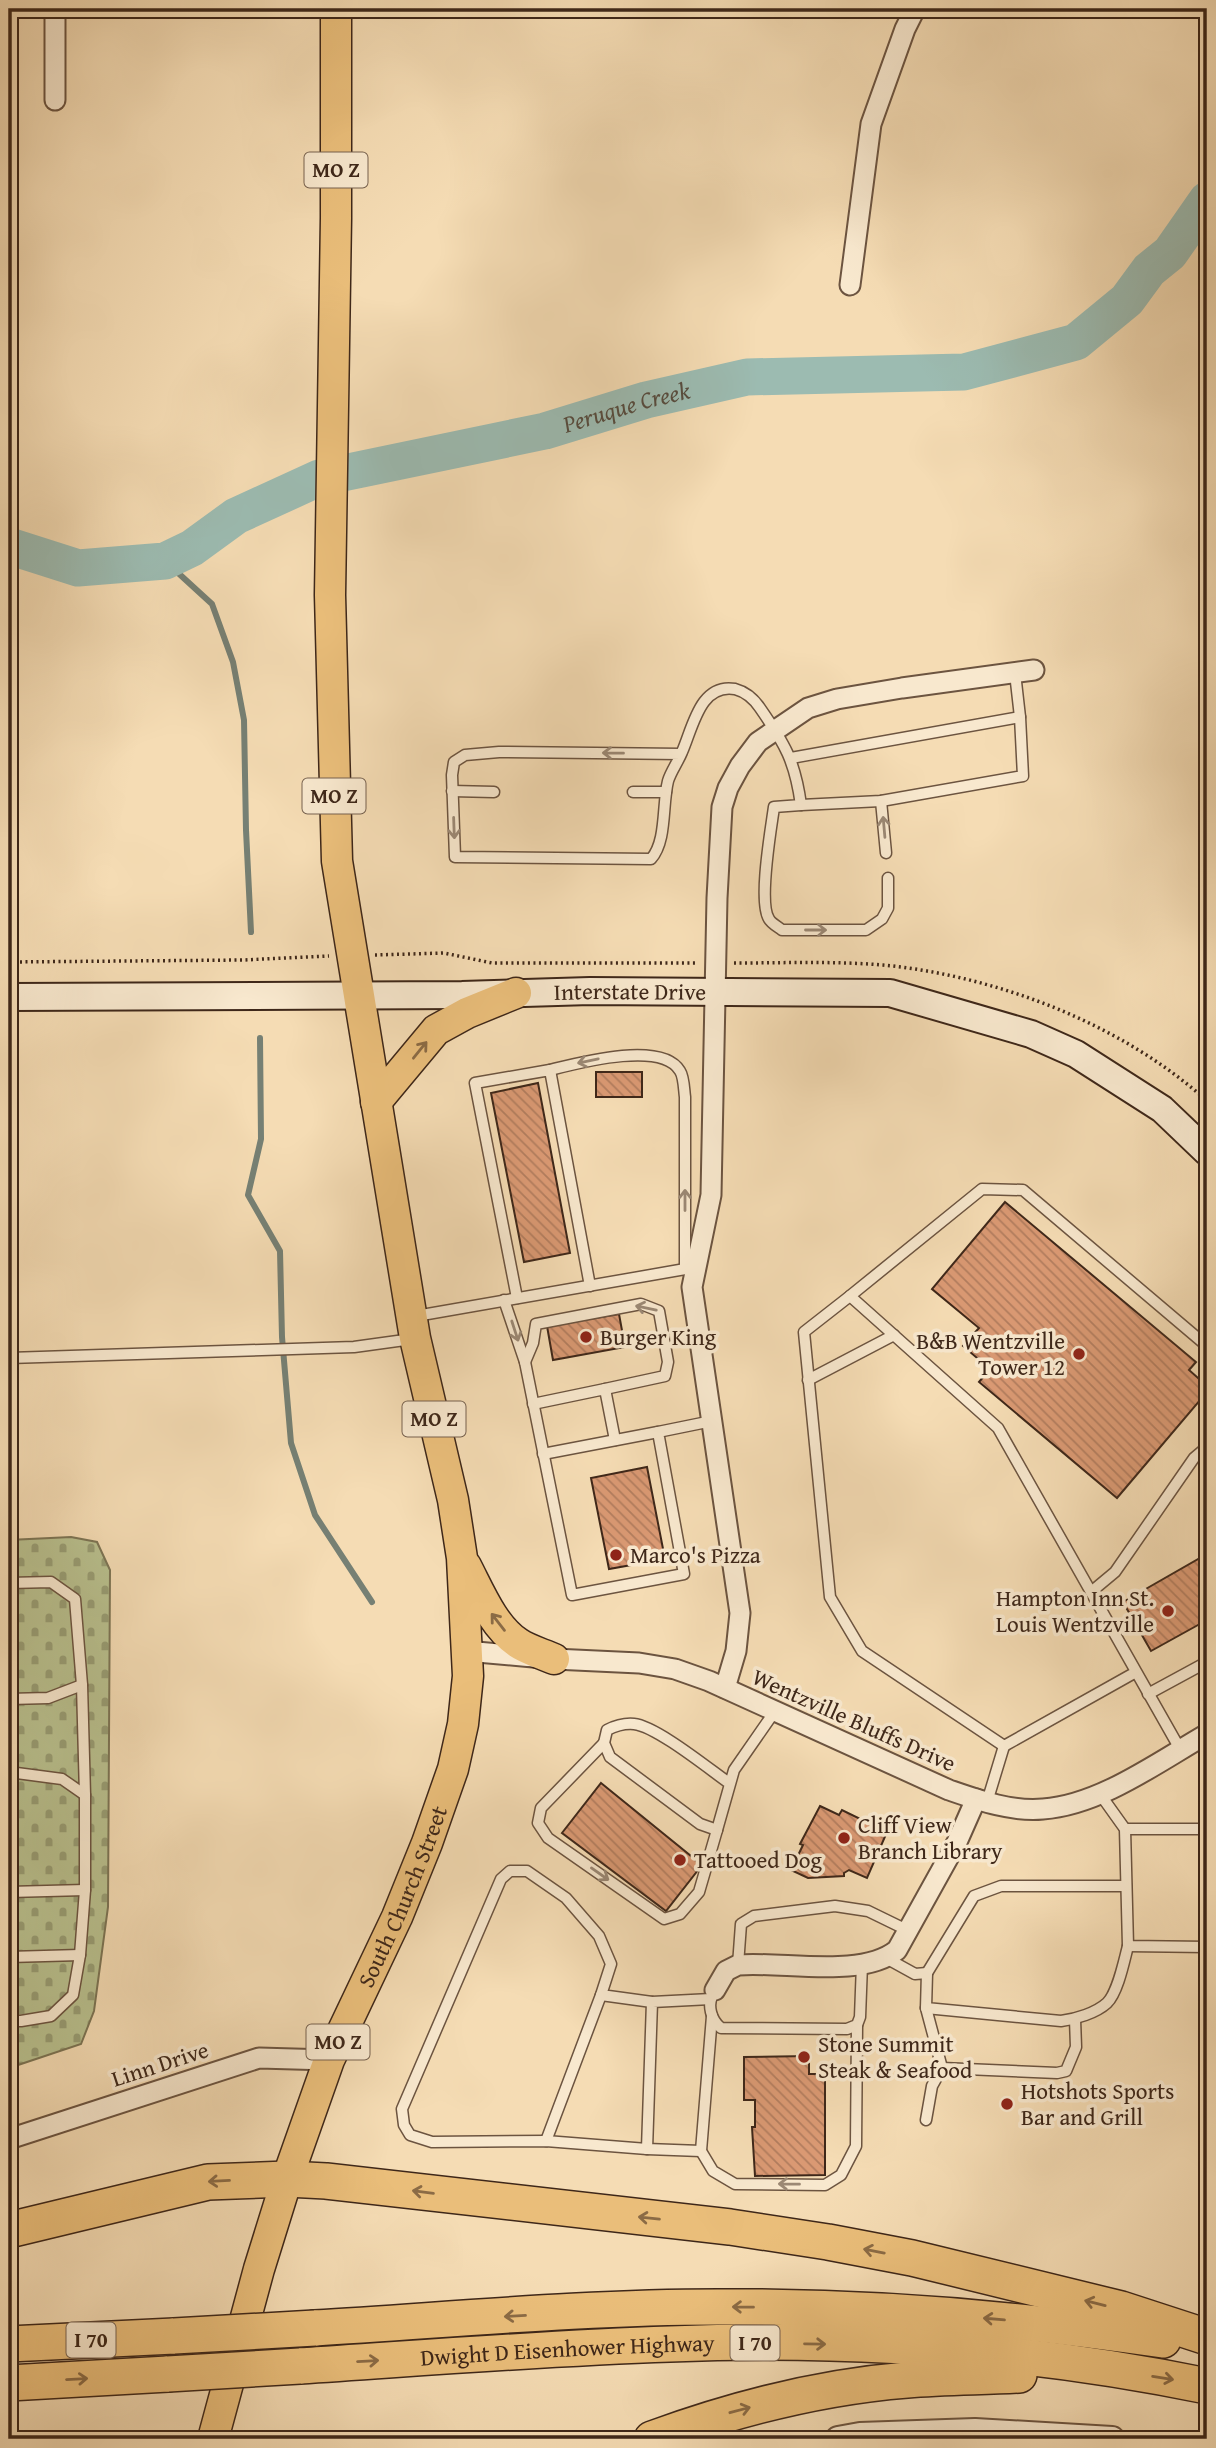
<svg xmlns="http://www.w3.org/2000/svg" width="1216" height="2448" viewBox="0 0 1216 2448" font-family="'Gentium Book Plus',serif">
<defs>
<pattern id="cemetery-stones" width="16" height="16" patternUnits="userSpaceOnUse" patternTransform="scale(1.75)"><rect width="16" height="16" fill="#b9c18f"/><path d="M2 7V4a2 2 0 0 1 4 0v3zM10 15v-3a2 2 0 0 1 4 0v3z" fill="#989d74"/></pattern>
<pattern id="building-back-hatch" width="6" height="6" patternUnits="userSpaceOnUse" patternTransform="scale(1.75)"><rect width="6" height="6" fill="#da9973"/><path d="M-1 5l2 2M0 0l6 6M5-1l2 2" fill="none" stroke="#b27d5e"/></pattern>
</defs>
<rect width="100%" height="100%" fill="#f5dcb4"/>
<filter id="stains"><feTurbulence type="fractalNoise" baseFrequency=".00286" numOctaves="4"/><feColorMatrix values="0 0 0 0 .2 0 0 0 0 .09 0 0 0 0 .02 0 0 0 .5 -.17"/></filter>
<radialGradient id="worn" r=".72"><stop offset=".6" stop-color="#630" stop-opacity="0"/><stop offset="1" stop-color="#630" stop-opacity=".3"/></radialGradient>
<polygon fill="url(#cemetery-stones)" stroke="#7c7454" stroke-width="2" points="71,1537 97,1542 110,1570 108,1907 94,2011 81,2044 9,2068 9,1540"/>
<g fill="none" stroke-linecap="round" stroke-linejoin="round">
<g stroke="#768074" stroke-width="6">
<polyline points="165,561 212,604 233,662 244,720 246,830 251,932"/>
<polyline points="260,1038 261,1139 248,1195 280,1251 282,1337 291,1443 315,1515 372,1602"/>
<polyline points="1204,2074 1207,2076"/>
</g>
<path stroke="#9cbbb1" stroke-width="37" id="s1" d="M9,546L78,568L165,561L192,548L236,516L319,478L545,431L646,400L747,377L964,372L1076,342L1127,300L1149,270L1170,253L1207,200"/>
</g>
<g fill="url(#building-back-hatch)" stroke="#3e2719" stroke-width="2">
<rect x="596" y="1072" width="46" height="25"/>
<polygon points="538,1083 570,1253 524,1262 491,1093"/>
<polygon points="1005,1202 1196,1362 1189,1370 1207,1386 1207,1392 1117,1498 979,1382 990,1369 963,1346 979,1328 932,1289"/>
<polygon points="619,1314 625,1347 553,1360 547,1326"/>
<polygon points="647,1467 665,1559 609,1569 591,1478"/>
<polygon points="1207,1554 1207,1620 1151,1651 1123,1602"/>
<polygon points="601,1783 702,1865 666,1911 562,1833"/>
<polygon points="820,1806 839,1815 842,1810 887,1832 867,1878 849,1870 844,1873 844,1876 808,1878 791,1870 803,1845 800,1844"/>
<polygon points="809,2056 809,2074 825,2074 825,2175 755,2176 752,2127 755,2127 755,2100 744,2100 744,2057"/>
</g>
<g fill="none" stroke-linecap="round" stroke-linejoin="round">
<defs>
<g id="service">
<polyline points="1015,673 1020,717"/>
<path d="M681,754L499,752L465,755L454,762L452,775L455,857L651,859C667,841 662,805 668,781C671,771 678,762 682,752C693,727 700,683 735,689C746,692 754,699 760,708C785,744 795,761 801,805L774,807C771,829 758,902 769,919C771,923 778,927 782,930H866L882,919L888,908V878"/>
<polyline points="791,758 1020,717 1023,776 881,801 801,805"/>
<polyline points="452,791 494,792"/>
<polyline points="633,792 666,792"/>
<polyline points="881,801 886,853"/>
<path d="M550,1070C578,1063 662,1040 680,1071C684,1077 684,1090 685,1097V1269"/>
<polyline points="850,1296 982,1189 1023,1190 1207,1346"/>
<polyline points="517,1298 475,1083 550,1070 590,1286"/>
<polyline points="504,1300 525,1362 572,1595 684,1574 658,1432 712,1421"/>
<polyline points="416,1316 691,1268"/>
<polyline points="9,1358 354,1347 412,1339"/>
<polyline points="525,1362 533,1343 536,1324 641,1304 659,1311 668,1362 665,1376 605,1389"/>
<polyline points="808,1380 894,1335"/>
<polyline points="533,1404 605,1389 615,1440"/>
<polyline points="543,1454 658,1432"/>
<polyline points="9,1583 51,1582 75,1599 82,1685 85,1795 85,1890 80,1955 73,1995 51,2016 21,2021 9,2021"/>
<polyline points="1091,1592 1115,1572 1194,1458 1207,1447"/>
<polyline points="1136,1672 1004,1746 862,1651 830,1597 804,1332 850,1296 998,1428 1180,1749"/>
<polyline points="1148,1694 1207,1662"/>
<polyline points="9,1699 48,1698 82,1685"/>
<polyline points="604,1743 541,1808 538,1823 548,1838 664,1919 680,1914 699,1892 717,1830"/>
<polyline points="9,1772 62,1779 85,1795"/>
<path d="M729,1783C709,1769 656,1726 634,1724C624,1723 615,1726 607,1730L604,1743L610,1757L700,1824L717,1830L734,1770L775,1711"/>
<polyline points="1100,1794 1125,1829 1128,1946 1207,1947"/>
<polyline points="987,1802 1004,1746"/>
<polyline points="1125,1829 1207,1829"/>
<polyline points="9,1892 85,1890"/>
<polyline points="9,1957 80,1955"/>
<path d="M886,1958L915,1974L927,1973L926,2008L1061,2021C1076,2019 1096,2013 1107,2003C1118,1992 1124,1961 1128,1946"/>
<polyline points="738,1965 741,1924 754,1916 835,1906 868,1911 907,1930"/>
<polyline points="927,1973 974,1896 1001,1886 1126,1886"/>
<path d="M713,1994C707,2005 711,2020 721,2028L847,2029L857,2025L860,2017L862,1964"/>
<polyline points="712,2016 701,2151 713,2171 735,2184 825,2185 841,2175 856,2146 857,2025"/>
<polyline points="942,2068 1057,2073 1066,2071 1076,2047 1075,2019"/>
<polyline points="926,2120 932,2086 942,2068 926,2008"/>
<polyline points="546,2141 601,1995"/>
<polyline points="647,2149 546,2141 432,2142 410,2135 404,2125 402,2109 501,1879 510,1871 527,1871 566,1898 599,1936 611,1964 601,1995 652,2002"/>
<polyline points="701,2151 647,2149 652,2002 711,1999"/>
</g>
<g id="minor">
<polyline points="55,9 55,100"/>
<polyline points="850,285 871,124 905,29 915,9"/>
<path d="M466,1651L554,1659L639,1663L675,1669L709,1681L949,1790C978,1800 1011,1812 1043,1809C1100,1805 1158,1762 1207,1734"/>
<polyline points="725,1688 736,1651 740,1613 692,1287 711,1195 717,898 722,807 728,788 740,766 758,742 808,708 837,699 902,688 1034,670"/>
<path d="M715,1990L726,1971L738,1965C783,1961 861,1979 897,1950L957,1842L976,1799"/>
<polyline points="9,2139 259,2058 329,2060"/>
</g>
<polyline id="tertiary" points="838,2439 860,2435 975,2431 1112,2439"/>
<g id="secondary">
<path id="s2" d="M9,997L462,995L590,991L890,993L1031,1034L1076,1054L1162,1109L1207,1152"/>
</g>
<g id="primary">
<polyline points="376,1102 436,1030 467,1013 516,993"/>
<path d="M466,1566C480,1593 493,1626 518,1643C528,1650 543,1654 554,1659"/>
<path id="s3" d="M213,2439L259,2269L287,2179L329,2060L397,1917L427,1843L453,1769L463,1724L468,1676L462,1558L453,1500L415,1338L337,861L330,595L336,218V9"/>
</g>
<g id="motorway">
<polyline points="9,2230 208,2182 287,2179 326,2181 730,2227 828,2242 912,2258 1121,2309 1207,2337"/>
<path d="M315,2328C449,2320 584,2307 718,2307C867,2306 1015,2318 1163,2340"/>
<polyline points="9,2344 174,2336"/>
<path id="s4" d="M300,2366C423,2358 546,2348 670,2344C848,2337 1032,2350 1207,2386"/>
<polyline points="9,2383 168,2374"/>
<path d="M652,2439C734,2409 819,2387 907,2380C944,2377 982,2377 1019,2375"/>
</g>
</defs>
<use href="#service" stroke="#6c5440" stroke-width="13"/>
<use href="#minor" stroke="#6c5440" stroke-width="23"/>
<use href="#tertiary" stroke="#6c5440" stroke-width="28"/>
<use href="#secondary" stroke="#3e2719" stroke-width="30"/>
<use href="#primary" stroke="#3e2719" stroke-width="33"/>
<use href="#motorway" stroke="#3e2719" stroke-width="38"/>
<g stroke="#3e2719" stroke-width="3.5" stroke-dasharray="2 3.5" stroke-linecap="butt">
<polyline points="375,955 444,953 492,963 695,963"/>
<polyline points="9,962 243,960 329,956"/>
<path d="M734,963C784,963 834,961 883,965C997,976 1122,1024 1207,1101"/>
</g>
<use href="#service" stroke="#f8e8ce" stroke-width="10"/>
<use href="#minor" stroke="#f8e8ce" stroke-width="19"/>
<use href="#tertiary" stroke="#f8e8ce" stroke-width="24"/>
<use href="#secondary" stroke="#f8e8ce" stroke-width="26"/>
<use href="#primary" stroke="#eabe7a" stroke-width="30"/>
<use href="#motorway" stroke="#eabe7a" stroke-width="35"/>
<defs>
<g id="motorway-bridge">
<polyline points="174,2336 315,2328"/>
<polyline points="168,2374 300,2366"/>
</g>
</defs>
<use href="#motorway-bridge" stroke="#3e2719" stroke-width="38" stroke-linecap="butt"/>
<use href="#motorway-bridge" stroke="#eabe7a" stroke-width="35"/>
</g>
<defs><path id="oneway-shaft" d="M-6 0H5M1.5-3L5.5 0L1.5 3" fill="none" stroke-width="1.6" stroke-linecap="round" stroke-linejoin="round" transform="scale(1.75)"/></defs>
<g stroke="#9b8874">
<use href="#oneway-shaft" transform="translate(613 753) rotate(-179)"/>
<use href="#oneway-shaft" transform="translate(884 827) rotate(-95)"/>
<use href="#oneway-shaft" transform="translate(454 828) rotate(88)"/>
<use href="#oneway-shaft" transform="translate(816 930)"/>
<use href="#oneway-shaft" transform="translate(588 1061) rotate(168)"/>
<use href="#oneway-shaft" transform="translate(685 1200) rotate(-90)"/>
<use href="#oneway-shaft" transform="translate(646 1308) rotate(-168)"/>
<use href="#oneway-shaft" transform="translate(515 1331) rotate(72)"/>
<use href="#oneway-shaft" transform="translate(600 1874) rotate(35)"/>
<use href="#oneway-shaft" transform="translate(789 2184) rotate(-179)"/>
</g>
<g stroke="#8b6b45">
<use href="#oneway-shaft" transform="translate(420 1050) rotate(-51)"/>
<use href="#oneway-shaft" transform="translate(498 1622) rotate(-128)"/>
<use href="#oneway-shaft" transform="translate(219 2181) rotate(177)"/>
<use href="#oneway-shaft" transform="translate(423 2192) rotate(-173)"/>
<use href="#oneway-shaft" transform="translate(649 2218) rotate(-174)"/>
<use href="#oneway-shaft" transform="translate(874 2251) rotate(-169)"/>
<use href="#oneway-shaft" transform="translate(1095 2303) rotate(-166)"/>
<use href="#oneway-shaft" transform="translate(743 2307) rotate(-179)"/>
<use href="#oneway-shaft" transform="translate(515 2316) rotate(177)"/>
<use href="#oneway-shaft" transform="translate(994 2319) rotate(-175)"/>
<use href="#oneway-shaft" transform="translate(815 2344) rotate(1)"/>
<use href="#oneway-shaft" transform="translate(368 2361) rotate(-3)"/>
<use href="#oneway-shaft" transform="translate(1163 2378) rotate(9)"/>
<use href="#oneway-shaft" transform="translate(77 2379) rotate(-3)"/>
<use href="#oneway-shaft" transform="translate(740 2410) rotate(-15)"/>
</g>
<g fill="#8f2418" stroke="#f8e8ce" stroke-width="2.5">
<circle cx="586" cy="1337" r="7"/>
<circle cx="1079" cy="1354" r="7"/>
<circle cx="616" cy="1555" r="7"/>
<circle cx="1168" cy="1611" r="7"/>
<circle cx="844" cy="1838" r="7"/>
<circle cx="680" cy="1860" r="7"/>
<circle cx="804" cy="2057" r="7"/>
<circle cx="1007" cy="2104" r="7"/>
</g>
<g text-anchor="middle" stroke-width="7" stroke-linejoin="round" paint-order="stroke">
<g fill="#f8e8ce" stroke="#76614f" stroke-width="2">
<rect x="304.5" y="152.5" width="63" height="35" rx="5"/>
<rect x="302.5" y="778.5" width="63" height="35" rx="5"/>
<rect x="402.5" y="1401.5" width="63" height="35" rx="5"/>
<rect x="306.5" y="2024.5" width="63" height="35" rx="5"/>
<rect x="66.5" y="2322.5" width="49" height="35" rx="5"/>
<rect x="730.5" y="2325.5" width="49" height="35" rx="5"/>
</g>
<g font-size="21" font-weight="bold" fill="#3e2719">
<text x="336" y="177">MO Z</text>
<text x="334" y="803">MO Z</text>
<text x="434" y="1426">MO Z</text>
<text x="338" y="2049">MO Z</text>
<text x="91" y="2347">I 70</text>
<text x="755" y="2350">I 70</text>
</g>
<g font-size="23" fill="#3e2719" stroke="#f8e8ce">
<text dy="8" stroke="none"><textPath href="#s2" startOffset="621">Interstate Drive</textPath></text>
<text transform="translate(854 1720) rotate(24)" y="8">Wentzville Bluffs Drive</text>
<text dy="8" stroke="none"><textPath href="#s3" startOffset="576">South Church Street</textPath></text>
<text transform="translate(160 2064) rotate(-18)" y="8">Linn Drive</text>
<text dy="8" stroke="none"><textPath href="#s4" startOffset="268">Dwight D Eisenhower Highway</textPath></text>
</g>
<g font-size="23" fill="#3e2719" stroke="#f8e8ce" text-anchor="start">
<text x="600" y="1345">Burger King</text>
<text x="1065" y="1349" text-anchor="end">B&amp;B Wentzville<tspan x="1065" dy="26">Tower 12</tspan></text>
<text x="630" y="1563">Marco's Pizza</text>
<text x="1154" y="1606" text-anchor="end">Hampton Inn St.<tspan x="1154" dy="26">Louis Wentzville</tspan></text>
<text x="858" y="1833">Cliff View<tspan x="858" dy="26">Branch Library</tspan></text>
<text x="694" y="1868">Tattooed Dog</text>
<text x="818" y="2052">Stone Summit<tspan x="818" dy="26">Steak &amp; Seafood</tspan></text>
<text x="1021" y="2099">Hotshots Sports<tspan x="1021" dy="26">Bar and Grill</tspan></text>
</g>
<g font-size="24" font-style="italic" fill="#564c3f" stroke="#f8e8ce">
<text dy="8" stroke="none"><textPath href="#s1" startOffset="651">Peruque Creek</textPath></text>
</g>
</g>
<rect width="1216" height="2448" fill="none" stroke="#f5dcb4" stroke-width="35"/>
<rect x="10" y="10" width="1195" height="2427" fill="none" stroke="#3e2719" stroke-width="3.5"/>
<rect x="18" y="18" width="1181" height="2413" fill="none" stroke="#3e2719" stroke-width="2"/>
<rect width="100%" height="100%" filter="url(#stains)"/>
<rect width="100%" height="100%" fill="url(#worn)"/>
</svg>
